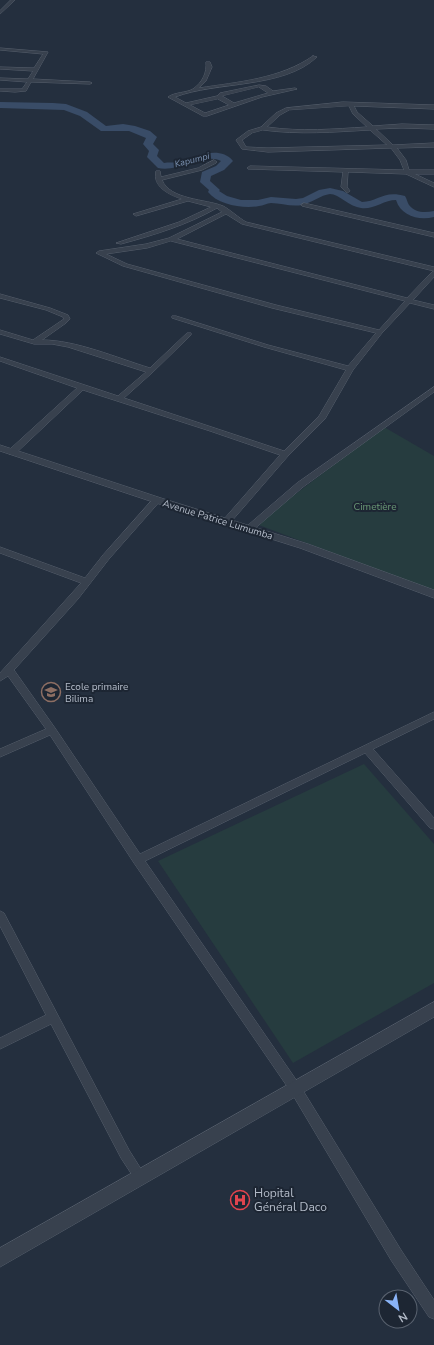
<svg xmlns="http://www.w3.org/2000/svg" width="434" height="1345" viewBox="0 0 434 1345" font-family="'Nunito Sans',sans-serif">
<rect width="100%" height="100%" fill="#242f3e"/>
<g fill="#263c3f">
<polygon points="384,427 434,456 434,591 256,524"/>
<polygon points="364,764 434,844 434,983 293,1063 158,861"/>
</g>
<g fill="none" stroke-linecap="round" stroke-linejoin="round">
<path fill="#394c67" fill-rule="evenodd" d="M0,102L53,103L66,104L87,112L106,126L123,124L135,126L150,131L157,137L153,144L159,150L157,156L164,163C168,162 173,163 177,162C193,158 219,144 233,161L224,170L211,176L210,181L220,190L219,191L227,196L241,200H258L271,197L296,199L303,198L319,190L330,188L343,191L362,202C378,202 383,190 405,196C407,199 407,202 409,205C415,213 425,213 434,211V217C419,221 401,216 396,200C384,200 373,210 361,208C350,207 339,194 330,194C321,195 311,203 302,205C291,207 281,203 271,203C267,203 263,206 259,206C244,209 218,205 208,192L209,190L200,182L202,172L216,166L221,161C205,152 178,173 158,168L147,157L149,151L143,144L146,138L129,131H101L80,116L64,110L0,108Z"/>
<defs>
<g id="minor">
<polygon points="11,0 15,0 0,14 0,11"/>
<polygon points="0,48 48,52 33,79 90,82 92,83 90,84 31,82 26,91 15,92 0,91 0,89 22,89 27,82 0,80 0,78 28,79 33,71 0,69 0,67 34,68 43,54 0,50"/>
<path d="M313,56L317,57C283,89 217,81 175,97L186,103L217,96L220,93L259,85L266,86L273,91L295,88L297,89L262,97L207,116H203L168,97C175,92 186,93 193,89C203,82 207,72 206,62H210L212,67L206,81L199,88C238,82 280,79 313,56ZM259,87L268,93L234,103L222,96ZM218,99L229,105L205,113L190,105Z"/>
<path d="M343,102L434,105V109L354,106L357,112L373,126L402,124L434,125V129L402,128L376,129L393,145L434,143V147L397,148L406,160L409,170H434V174H415L434,183V187L406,174L348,172L347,187L350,191L347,193L341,187L343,172L248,169L247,168L250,166L404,170L400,160L391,148L268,152L242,149L236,140L248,131L261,127L276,113L286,108ZM349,106L353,114L367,127C334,129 301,132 267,127L280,115L289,110ZM263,130C299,135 334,132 370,130L387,145L268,148L246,147L242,140L252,133Z"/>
<path d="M214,160L217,162L216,163L202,170L162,180C170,200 206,199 223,206C229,209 239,218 246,222L434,267V271L242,224L226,214L177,239L407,298L432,272L434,271V277L413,300L434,305V309L410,303L382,333L353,370L325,419L288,456L230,523L227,524L223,521L224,519L280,455L210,431L83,390L15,454H9V450L77,388L0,361V357L118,396L146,372L68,347L52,344H34L0,334V330L33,340L64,319L63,317L46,310L0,298V294L50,308L68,315L70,319L66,323L42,340C76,340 117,358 150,368L187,333H191V335L153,372L124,398L284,451L319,416L346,370L264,347L172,318V316H176L268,345L348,366L376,333L272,308L123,266L96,253L99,251L146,244L169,238L222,212L217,208C187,225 154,235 121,244L116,243L179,222L211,207L188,201L136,216L133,214L182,199C170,195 152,187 156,171H160L161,177L198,168ZM171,241L405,301L379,330L276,305L127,264L106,254L147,248Z"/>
<polygon points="304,203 434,233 434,237 302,206 301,205"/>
<polygon points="434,387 434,392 303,487 253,530 247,530 246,528 247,526 297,483"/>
<polygon points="154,498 157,498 161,500 109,559 78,599 14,670 55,728 140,854 434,712 434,719 373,749 434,818 434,829 430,828 365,753 145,861 299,1084 401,1250 434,1300 434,1319 429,1317 391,1260 291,1092 134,863 50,735 0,757 0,749 46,729 8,676 0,681 0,673 81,583 0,553 0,547 85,578 103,555"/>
<polygon points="0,911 4,913 129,1150 146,1177 144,1181 140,1183 136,1181 121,1158 51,1024 0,1049 0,1038 46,1015 0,926"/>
</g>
<g id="tertiary">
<polygon points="0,445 161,498 308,544 434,590 434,598 300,548 153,502 0,451"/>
<polygon points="434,1002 434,1017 0,1267 0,1248"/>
</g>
</defs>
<use href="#minor" stroke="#565f6c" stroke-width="1"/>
<use href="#tertiary" stroke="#565f6c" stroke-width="1"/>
<use href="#minor" fill="#38414e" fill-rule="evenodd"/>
<use href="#tertiary" fill="#38414e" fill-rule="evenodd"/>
</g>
<defs>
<symbol id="school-ring" viewBox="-11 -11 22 22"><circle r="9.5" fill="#1d2633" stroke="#8d6e63" stroke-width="1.5"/><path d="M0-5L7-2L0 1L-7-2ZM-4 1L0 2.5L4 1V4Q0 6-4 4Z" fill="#8d6e63"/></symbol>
<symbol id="hospital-ring" viewBox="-11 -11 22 22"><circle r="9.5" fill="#1d2633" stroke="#e0444e" stroke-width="1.5"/><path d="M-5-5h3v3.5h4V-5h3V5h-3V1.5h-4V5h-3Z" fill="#e0444e"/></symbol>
</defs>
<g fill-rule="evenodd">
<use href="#school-ring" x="40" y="681" width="22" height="22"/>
<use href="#hospital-ring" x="229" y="1189" width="22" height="22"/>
</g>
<g text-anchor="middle" stroke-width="4" stroke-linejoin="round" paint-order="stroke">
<g font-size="9" font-style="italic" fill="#7c92b1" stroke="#1d2633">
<text transform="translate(192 160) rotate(-14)" y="3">Kapumpi</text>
</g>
<g font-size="10" fill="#6b9a76" stroke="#1d2633">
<text x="375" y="510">Cimetière</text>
</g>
<g font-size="10" fill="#b4bcc9" stroke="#1d2633">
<text transform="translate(218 519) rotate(17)" y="4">Avenue Patrice Lumumba</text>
</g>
<g font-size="10" fill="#b4bcc9" stroke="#1d2633" text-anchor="start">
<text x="65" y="690">Ecole primaire<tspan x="65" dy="12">Bilima</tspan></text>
</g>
<g font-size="12" fill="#b4bcc9" stroke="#1d2633" text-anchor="start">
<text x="254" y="1197">Hopital<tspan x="254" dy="14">Général Daco</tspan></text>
</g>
</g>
<g transform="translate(398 1309) rotate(149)"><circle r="19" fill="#1d2633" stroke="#59626f"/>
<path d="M0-3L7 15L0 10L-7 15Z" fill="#8ab4f8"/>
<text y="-6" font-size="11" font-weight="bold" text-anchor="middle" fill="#b4bcc9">N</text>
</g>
</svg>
